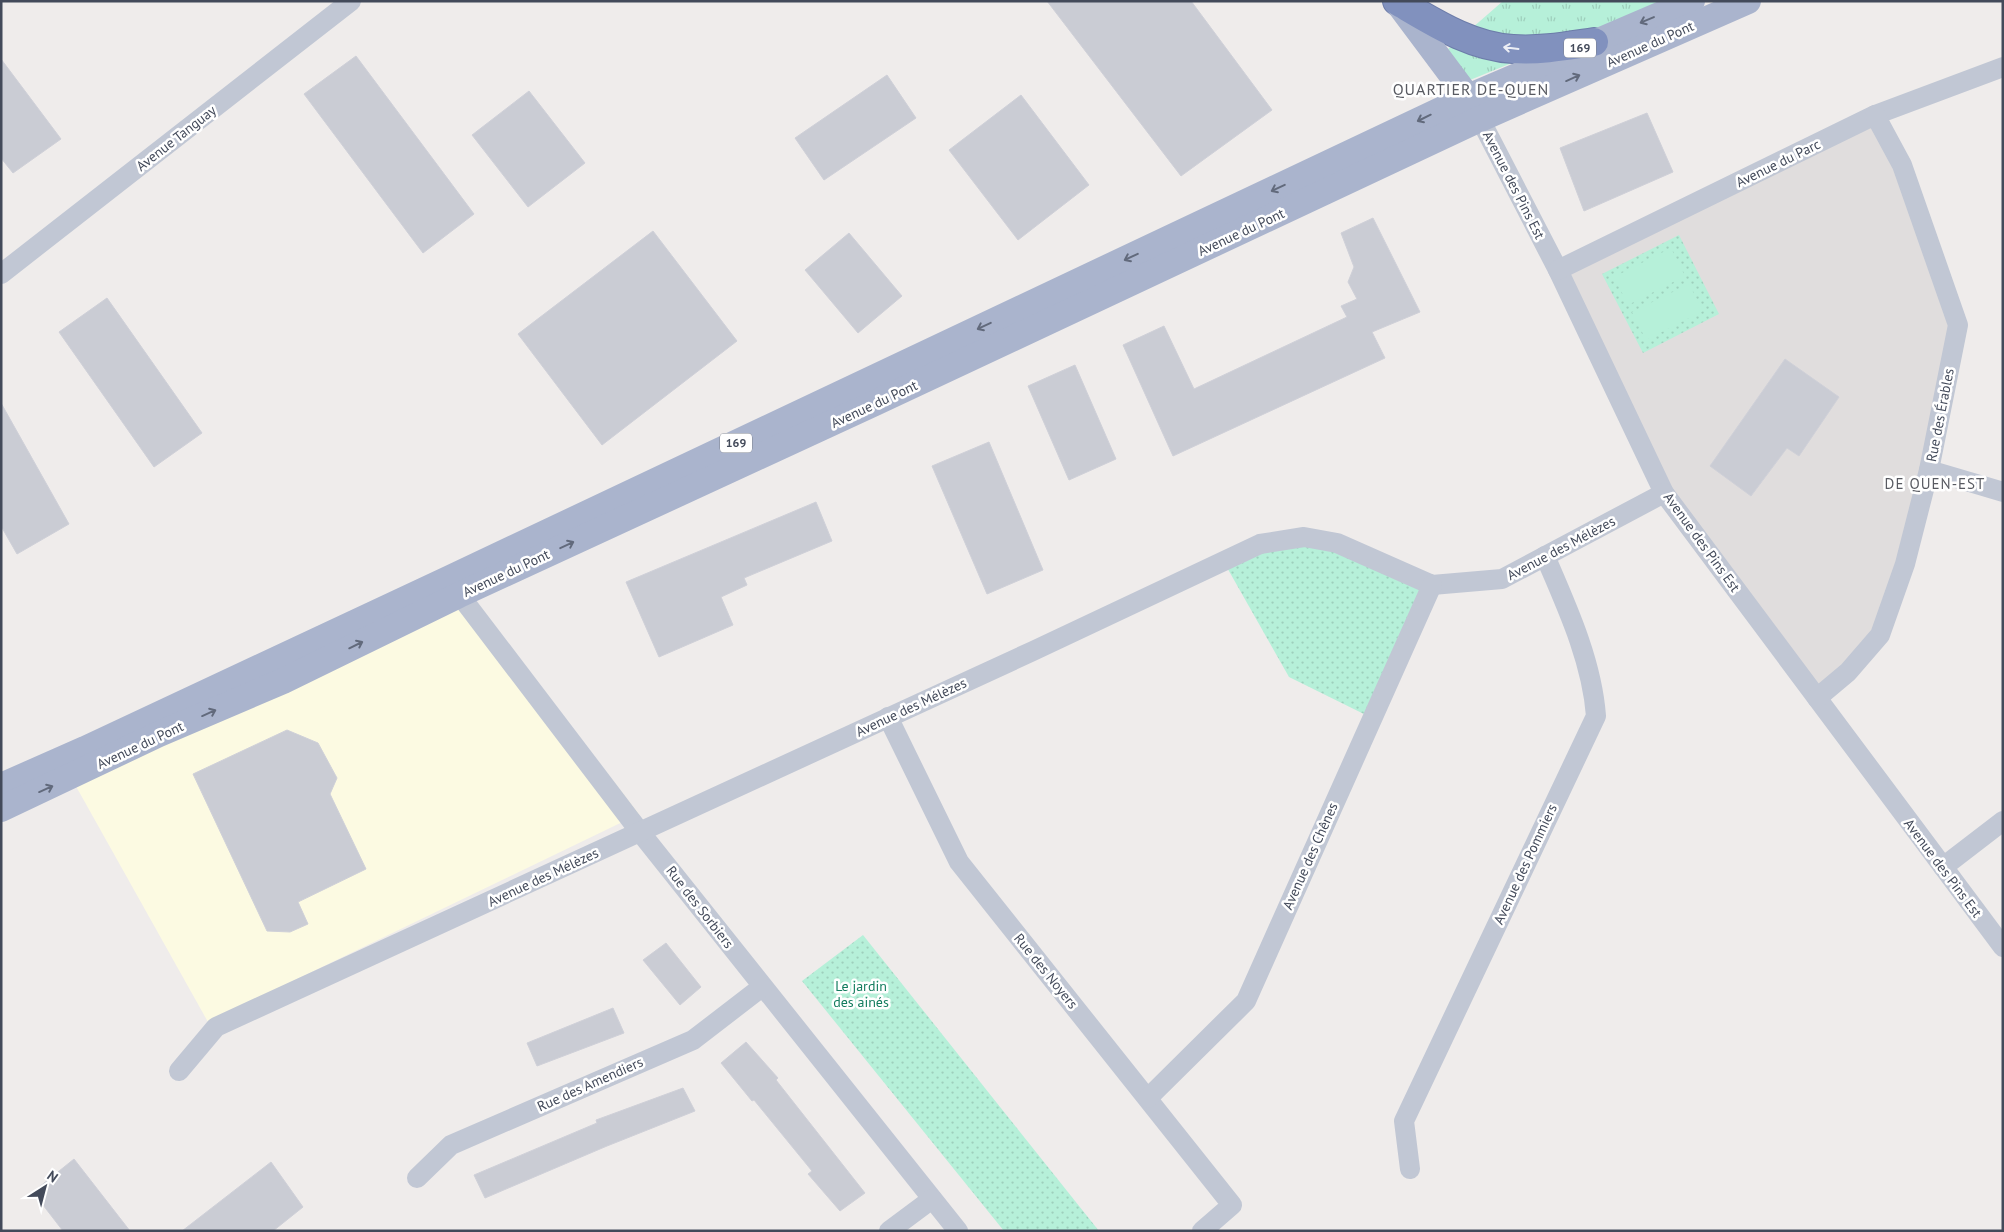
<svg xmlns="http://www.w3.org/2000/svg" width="2004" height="1232" viewBox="0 0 2004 1232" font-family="'PT Sans',sans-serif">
<defs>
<pattern id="grass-tufts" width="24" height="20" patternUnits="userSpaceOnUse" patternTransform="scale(1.25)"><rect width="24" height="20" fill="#b6f0d9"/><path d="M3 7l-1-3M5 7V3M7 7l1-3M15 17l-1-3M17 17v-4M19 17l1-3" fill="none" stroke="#9ecfbc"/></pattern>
<pattern id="park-dots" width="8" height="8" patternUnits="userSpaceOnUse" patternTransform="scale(1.25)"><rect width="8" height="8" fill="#b6f0d9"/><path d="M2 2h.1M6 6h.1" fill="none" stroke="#9ecfbc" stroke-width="1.8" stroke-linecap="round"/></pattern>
</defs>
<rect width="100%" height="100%" fill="#efeceb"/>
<polygon fill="#fcfae2" points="456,578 639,814 208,1022 68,772"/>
<polygon fill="#e0dddd" points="1875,115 1958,325 1880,635 1815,695 1664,493 1558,270"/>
<polygon fill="url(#grass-tufts)" points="1503,1 1665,1 1470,80 1448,49"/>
<g fill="url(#park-dots)">
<polygon points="1679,235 1719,314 1643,353 1602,274"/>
<polygon points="1304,537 1428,586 1372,718 1289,677 1225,564"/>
<polygon points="863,935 1099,1231 1004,1231 802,981"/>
</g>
<g fill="#b6f0d9">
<polygon points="1671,248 1685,276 1628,305 1614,277"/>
<polygon points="1689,284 1703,311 1646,340 1632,312"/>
</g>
<g fill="#caccd4" stroke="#cfd0d8">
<polygon points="1047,1 1191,1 1272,110 1181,176"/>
<polygon points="356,56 474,214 423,253 304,94"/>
<polygon points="1,59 61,139 13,173 1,158"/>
<polygon points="887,75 916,118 824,180 795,138"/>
<polygon points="529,91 585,163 528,207 472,135"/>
<polygon points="1021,95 1089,185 1018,240 949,150"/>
<polygon points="1647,113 1673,172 1584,211 1560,148"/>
<polygon points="1373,218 1420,312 1372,332 1385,358 1173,456 1123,345 1164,326 1194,389 1347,317 1341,306 1357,299 1348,282 1354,267 1341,233"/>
<polygon points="653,231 737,341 602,445 518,334"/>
<polygon points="849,233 902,296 858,333 805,270"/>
<polygon points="107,298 202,433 154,467 59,332"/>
<polygon points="1785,359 1839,397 1799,456 1787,448 1751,496 1710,466"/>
<polygon points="1075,365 1116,459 1069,480 1028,386"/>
<polygon points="1,403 69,524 17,554 1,526"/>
<polygon points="989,442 1043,570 987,594 932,466"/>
<polygon points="816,502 832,541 744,578 747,585 721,597 733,625 659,657 626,582"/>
<polygon points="287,730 318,743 337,778 330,794 366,869 298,902 308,924 290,932 267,931 193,774"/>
<polygon points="666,943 701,987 680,1005 643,960"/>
<polygon points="613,1008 624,1033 537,1066 527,1043"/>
<polygon points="746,1042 778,1078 776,1080 865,1193 840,1211 808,1174 812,1171 754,1100 752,1101 721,1063"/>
<polygon points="683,1088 695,1111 607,1146 485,1198 474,1175 597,1123 596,1120"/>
<polygon points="74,1159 130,1231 63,1231 33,1192"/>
<polygon points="271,1162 303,1207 273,1231 182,1231"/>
</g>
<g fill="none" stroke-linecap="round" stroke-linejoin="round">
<defs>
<path id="highway" d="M1397,1C1433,22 1471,47 1513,49C1540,51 1567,46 1594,42"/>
</defs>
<use href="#highway" stroke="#6c7ca9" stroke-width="30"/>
<g stroke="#c1c7d4" stroke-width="20">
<polyline points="1480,119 1558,270 1664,493 2003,947"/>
<polyline points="1558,270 1875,115 2003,67"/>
<polyline points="1,274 351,1"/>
<polyline points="1929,470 2003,492"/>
<polyline points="452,585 640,832 958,1231"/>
<polyline points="1817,698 1848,672 1880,635 1905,564 1929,470 1958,325 1902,165 1875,115"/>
<polyline points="888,717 959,862 1232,1205 1202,1231"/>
<polyline points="1943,867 2003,821"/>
<polyline points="179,1071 216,1027 1033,651 1260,544 1304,537 1337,543 1432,585 1502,579 1664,493"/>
<polyline points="1148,1098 1246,1001 1432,585"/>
<path d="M1410,1169L1404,1121L1596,716C1592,661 1567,607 1545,556"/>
<polyline points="417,1178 451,1145 693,1040 762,987"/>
<polyline points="889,1231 932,1199"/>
</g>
<g stroke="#aab4cd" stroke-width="26">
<polyline points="1397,2 1468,97 1477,112"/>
<polyline points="1,786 85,749 448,579 1468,97 1692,1"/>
<polyline points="1,809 159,734 283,681 459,595 875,403 1480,119 1748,1"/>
</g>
<use href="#highway" stroke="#8191be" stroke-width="28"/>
</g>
<defs><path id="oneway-shaft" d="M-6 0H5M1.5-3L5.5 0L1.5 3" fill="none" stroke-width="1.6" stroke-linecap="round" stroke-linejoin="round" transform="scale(1.25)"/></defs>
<g stroke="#626a7c">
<use href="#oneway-shaft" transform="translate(1647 20) rotate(157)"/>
<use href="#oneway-shaft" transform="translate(1573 78) rotate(-24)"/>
<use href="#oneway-shaft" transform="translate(1424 118) rotate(154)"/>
<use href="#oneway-shaft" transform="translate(1278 188) rotate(155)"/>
<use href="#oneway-shaft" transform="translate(1131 257) rotate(155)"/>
<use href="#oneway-shaft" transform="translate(984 326) rotate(155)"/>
<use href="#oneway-shaft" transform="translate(567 545) rotate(-25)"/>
<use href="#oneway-shaft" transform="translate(356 645) rotate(-26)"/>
<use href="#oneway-shaft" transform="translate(209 713) rotate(-24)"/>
<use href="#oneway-shaft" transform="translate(46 789) rotate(-24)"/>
</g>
<use stroke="#eceef5" href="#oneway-shaft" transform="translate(1511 48) rotate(-173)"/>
<g text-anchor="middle" stroke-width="5" stroke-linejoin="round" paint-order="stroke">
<g fill="#fff" stroke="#7b808c" stroke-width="1">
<rect x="1564" y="38.5" width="32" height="19" rx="4"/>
<rect x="720" y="433.5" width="32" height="19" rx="4"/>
</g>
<g font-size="12" font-weight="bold" fill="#434a5a">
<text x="1580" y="52">169</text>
<text x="736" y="447">169</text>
</g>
<g font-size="14" fill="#434a5a" stroke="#fff">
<text transform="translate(1650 44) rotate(-24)" y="5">Avenue du Pont</text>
<text transform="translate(176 138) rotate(-38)" y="5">Avenue Tanguay</text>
<text transform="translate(1778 163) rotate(-26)" y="5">Avenue du Parc</text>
<text transform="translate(1514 185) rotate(63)" y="5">Avenue des Pins Est</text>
<text transform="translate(1241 232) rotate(-25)" y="5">Avenue du Pont</text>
<text transform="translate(874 404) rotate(-25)" y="5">Avenue du Pont</text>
<text transform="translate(1940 415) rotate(-79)" y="5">Rue des Érables</text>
<text transform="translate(1702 542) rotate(54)" y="5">Avenue des Pins Est</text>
<text transform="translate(1561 548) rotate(-28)" y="5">Avenue des Mélèzes</text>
<text transform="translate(506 573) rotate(-25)" y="5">Avenue du Pont</text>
<text transform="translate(911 707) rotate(-25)" y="5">Avenue des Mélèzes</text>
<text transform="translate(140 745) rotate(-25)" y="5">Avenue du Pont</text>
<text transform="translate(1310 856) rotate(-66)" y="5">Avenue des Chênes</text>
<text transform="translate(1525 864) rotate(-65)" y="5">Avenue des Pommiers</text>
<text transform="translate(1943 868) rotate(53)" y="5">Avenue des Pins Est</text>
<text transform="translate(543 877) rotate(-25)" y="5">Avenue des Mélèzes</text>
<text transform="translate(700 907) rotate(52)" y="5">Rue des Sorbiers</text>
<text transform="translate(1046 971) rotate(51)" y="5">Rue des Noyers</text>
<text transform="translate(590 1084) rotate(-24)" y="5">Rue des Amendiers</text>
</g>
<g font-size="14" fill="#137c5e" stroke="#fff">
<text x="861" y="991">Le jardin<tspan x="861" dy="16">des ainés</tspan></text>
</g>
<g font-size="15" letter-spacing="1" fill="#585a61" stroke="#fff">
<text x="1935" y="489">DE QUEN-EST</text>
</g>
<g font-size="16" letter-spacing="1" fill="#585a61" stroke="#fff">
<text x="1471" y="95">QUARTIER DE-QUEN</text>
</g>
</g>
<rect width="2004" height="1232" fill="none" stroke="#434a5a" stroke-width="5"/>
<g transform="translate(45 1187) rotate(36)" stroke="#ffffff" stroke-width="4" paint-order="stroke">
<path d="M0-4L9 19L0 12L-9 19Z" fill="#434a5a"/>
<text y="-8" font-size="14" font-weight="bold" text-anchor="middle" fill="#434a5a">N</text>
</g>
</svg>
